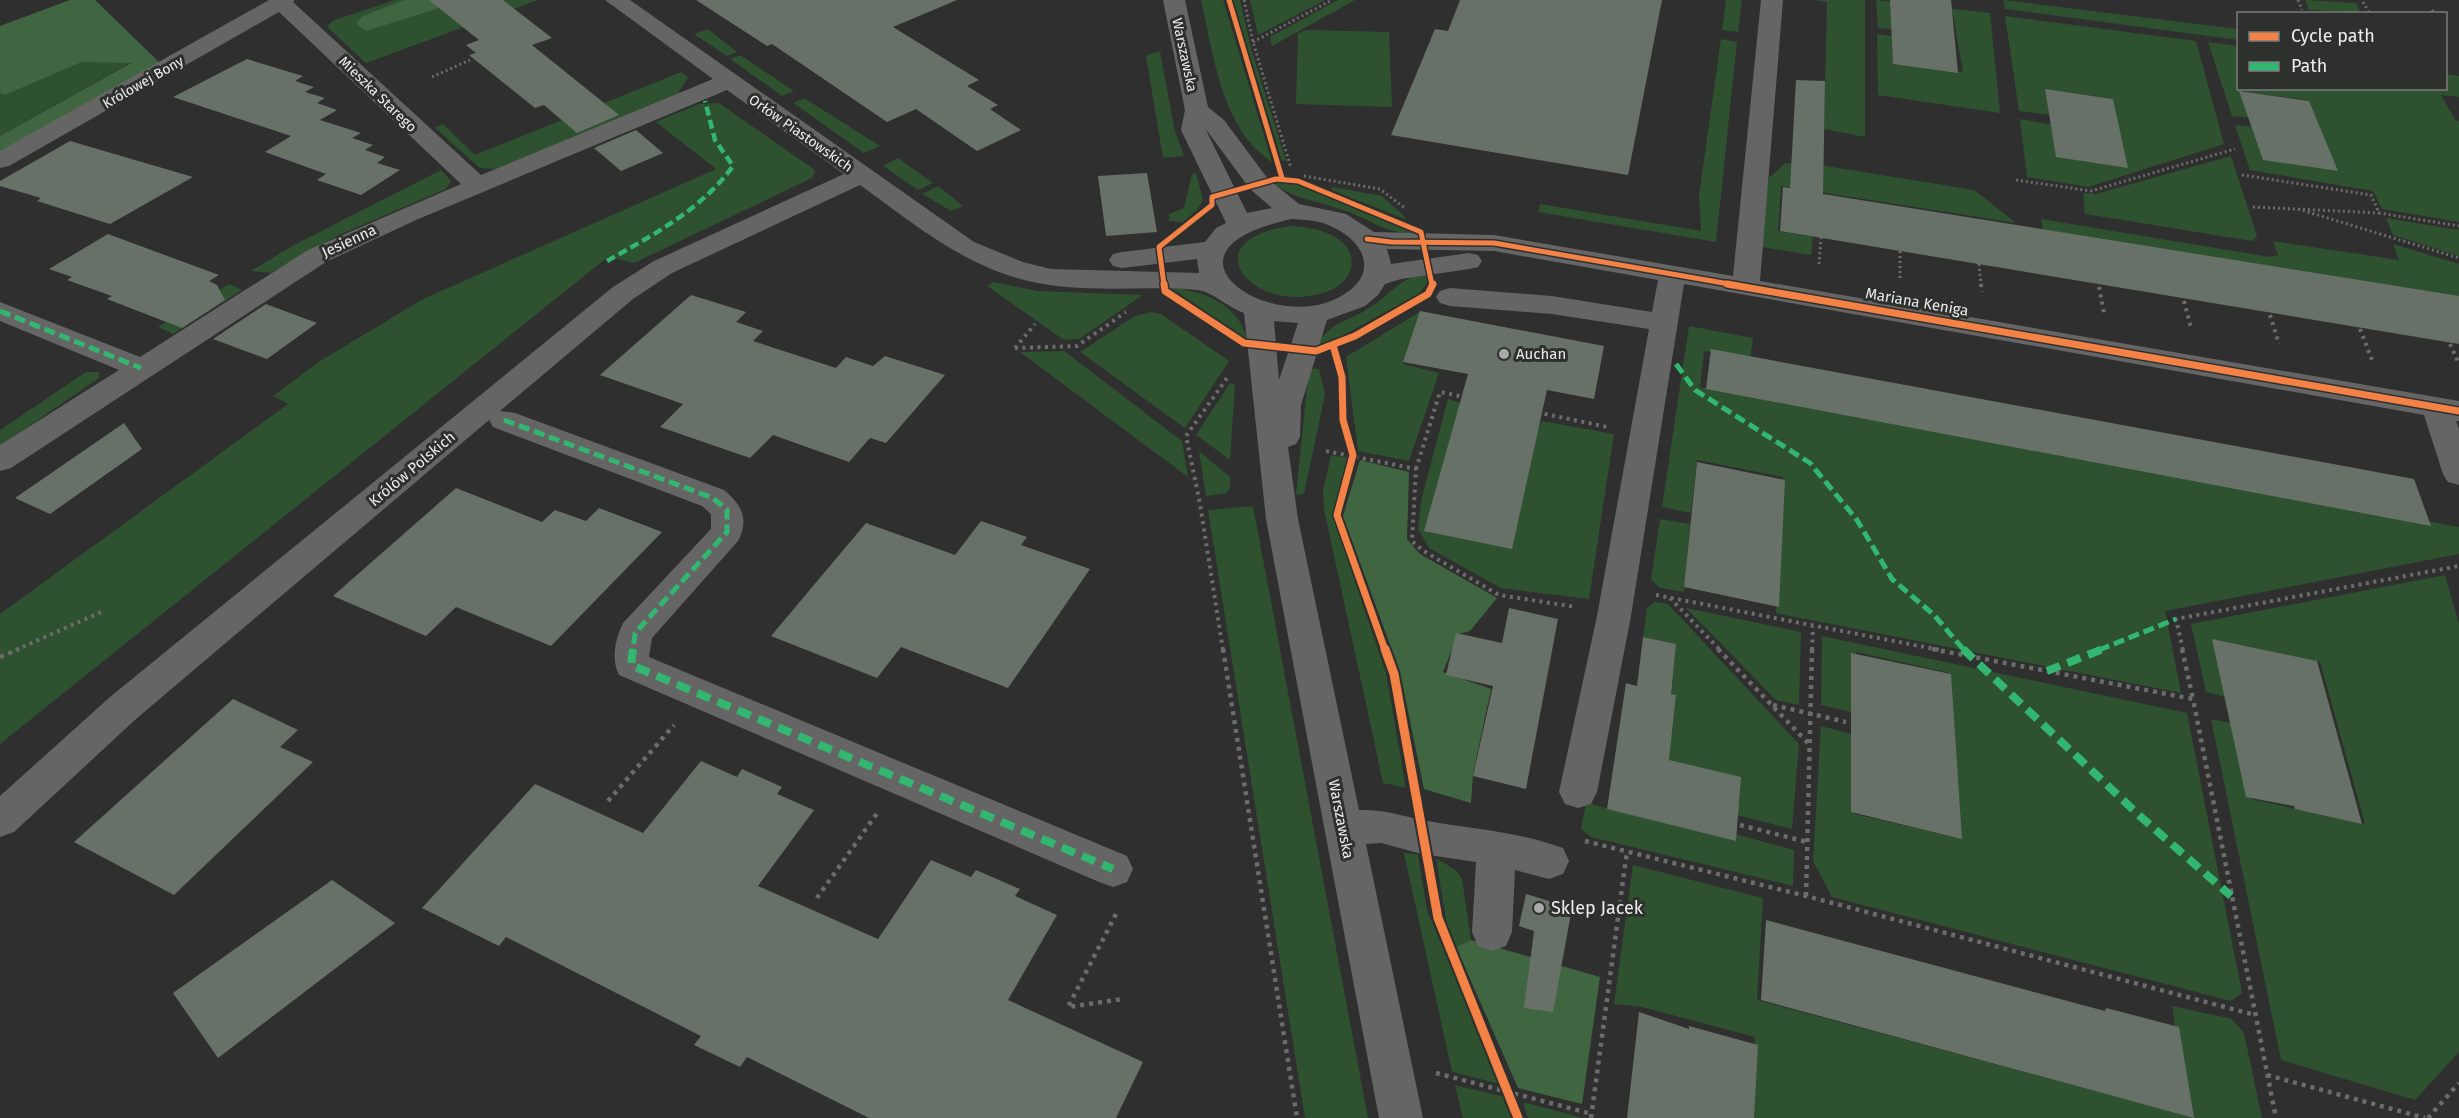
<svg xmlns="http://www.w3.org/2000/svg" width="2459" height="1118" viewBox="0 0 2459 1118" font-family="'Fira Sans',sans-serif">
<rect width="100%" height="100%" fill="#2f2f2f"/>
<g fill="#2e512f">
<polygon points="395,0 538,0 366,63 327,27 332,21"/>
<path d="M1201,0H1223L1272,162C1222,130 1213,53 1201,0Z"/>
<polygon points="1233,0 1240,0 1251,48 1286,161 1282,161"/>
<polygon points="1250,0 1325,0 1258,35"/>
<polygon points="1338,0 1355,0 1272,46 1270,37"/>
<polygon points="1726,0 1742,0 1738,32 1722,30"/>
<polygon points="1814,0 1865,0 1865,137 1824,129 1827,2"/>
<polygon points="1876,0 1990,13 2000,113 1878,95 1877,34 1892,36 1893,64 1963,72 1953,14 1891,6 1892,29 1878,28"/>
<polygon points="2003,0 2238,29 2238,40 2005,9"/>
<polygon points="2305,0 2356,3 2361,13 2309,10"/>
<polygon points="2005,16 2196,41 2224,144 2088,187 2027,177 2020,119 2053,125 2127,167 2110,98 2047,90 2052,115 2019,111"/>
<polygon points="708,29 737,52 727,56 694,34"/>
<polygon points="1305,30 1389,32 1392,107 1296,104 1298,34"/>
<polygon points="1721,39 1737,42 1716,242 1538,212 1540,204 1701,231 1699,195"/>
<polygon points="2208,42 2238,46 2238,88 2446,88 2446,74 2459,76 2459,97 2441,95 2455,120 2459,121 2459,222 2382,209 2373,191 2250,170 2235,125 2254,127 2336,169 2307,100 2241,91 2250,118 2232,116"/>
<polygon points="1160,51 1174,128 1184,156 1163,158 1146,56"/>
<polygon points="740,55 794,91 782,96 730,59"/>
<polygon points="82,62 132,62 0,136 0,93 5,95"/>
<polygon points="681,72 688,77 677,95 495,169 480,168 435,128 443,124 475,155"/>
<polygon points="804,98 880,146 864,153 793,103"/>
<polygon points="719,103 815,170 812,178 634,263 608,257 0,744 0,614 288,404 273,396 320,361 423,299 716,169 656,122 699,104"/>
<polygon points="2231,156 2257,236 2252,241 2085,214 2083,193 2096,194"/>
<polygon points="898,158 933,183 918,190 883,166"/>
<polygon points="1785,163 1826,166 1974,190 2016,223 1781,186 1778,231 1813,237 1811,255 1762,247 1759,234 1769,178"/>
<polygon points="441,170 451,181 446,189 337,236 271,273 251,271 294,245"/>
<polygon points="1196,173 1203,200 1197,210 1183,222 1169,221 1169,214 1184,208 1192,174"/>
<path d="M1283,182L1296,183L1417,234C1380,232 1375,221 1343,210C1318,201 1296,200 1274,184Z"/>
<polygon points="938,186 963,206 951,211 922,194"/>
<polygon points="1332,187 1382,196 1406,218 1405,219 1331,190"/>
<polygon points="2386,218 2459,230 2459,256 2393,235"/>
<polygon points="2041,219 2270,257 2278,255 2273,241 2399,260 2393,244 2459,264 2459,298 2043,232"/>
<path d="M1290,226C1307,227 1324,229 1338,239C1361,255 1353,282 1329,291C1256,319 1187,241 1290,226Z"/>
<path d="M1428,274L1429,280L1420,293L1333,341L1317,345C1328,323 1350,321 1369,308C1391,295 1399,276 1428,274Z"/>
<polygon points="993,282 1038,291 1143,295 1079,339 1064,340 987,286"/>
<polygon points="229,284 242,290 173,334 158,327"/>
<path d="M1171,288C1203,290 1239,305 1247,339Z"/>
<polygon points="1421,311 1403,364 1439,373 1409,461 1358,451 1346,357"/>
<polygon points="1151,312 1161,314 1229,361 1185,428 1080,352 1135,316"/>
<polygon points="1689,326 1753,338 1750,359 1704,351 1700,387 2459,527 2459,554 2165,611 2181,693 1776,613 1783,477 1697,460 1691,513 1662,507"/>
<polygon points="1064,351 1182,441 1188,477 1020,352"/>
<polygon points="1309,368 1319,369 1325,394 1304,494 1296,495"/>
<polygon points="86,372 99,372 99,378 0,446 0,430"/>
<polygon points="1230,383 1235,385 1230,460 1196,435"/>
<polygon points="1448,399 1538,428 1542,421 1614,434 1589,599 1501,588 1429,548 1418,529 1421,501"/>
<polygon points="1199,451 1230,477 1230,487 1227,493 1206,496"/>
<polygon points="1331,455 1348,458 1333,517 1386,673 1406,788 1383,783 1324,509 1323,491"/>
<polygon points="1253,506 1368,1118 1305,1118 1208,510"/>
<polygon points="1660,519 1690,524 1684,592 1660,588 1651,579"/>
<polygon points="2445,575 2459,624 2459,1052 2415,1100 2281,1060 2211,719 2235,724 2251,799 2365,824 2320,662 2216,640 2229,698 2206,692 2191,624"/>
<polygon points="1654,602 1668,604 1799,744 1792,829 1733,814 1731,833 1794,850 1793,886 1591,837 1581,829 1586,803 1662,822 1676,695 1639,686 1673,672 1676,644 1643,637 1647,608"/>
<polygon points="1686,608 1801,632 1799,705 1776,700"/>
<polygon points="1822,636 2187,713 2242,993 2231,1001 1832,897 1813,861 1821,726 1855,735 1855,814 1960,838 1950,673 1856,652 1855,713 1821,705"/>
<polygon points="1404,853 1418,854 1427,910 1500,1084 1452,1072"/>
<polygon points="1436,858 1457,871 1462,879 1471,940 1456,947 1447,926"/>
<polygon points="1633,865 1763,898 1757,1000 2189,1116 2172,1006 2232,1019 2244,1033 2262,1118 1752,1118 1755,1037 1642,1007 1614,1004"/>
<polygon points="1455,1085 1505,1097 1511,1118 1463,1118"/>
<polygon points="1523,1102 1583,1118 1528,1118"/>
</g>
<g fill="#406641">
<polygon points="70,0 95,0 160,63 0,152 0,136 131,63 82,62 5,95 0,93 0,26"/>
<polygon points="404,0 453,0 439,8 366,31 356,23 363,16"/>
<polygon points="1360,460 1409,472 1407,539 1420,554 1497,598 1470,631 1458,634 1443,672 1491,689 1473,774 1471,803 1424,789 1400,672 1343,516"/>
<polygon points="1471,940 1600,977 1582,1104 1518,1088 1456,947"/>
</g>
<g fill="#687168">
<polygon points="429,0 503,0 552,38 532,45 619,115 577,133 544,105 535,108 469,55 476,53 466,45 479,40"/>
<polygon points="696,0 957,0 893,27 979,80 967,86 998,105 990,109 1021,130 977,151 916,109 887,122 772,44 767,46"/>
<polygon points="1460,0 1662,0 1628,175 1391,135 1435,29 1448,31"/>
<polygon points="1890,0 1951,0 1958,73 1893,64"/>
<polygon points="247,59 303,76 295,81 314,87 305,92 325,98 317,103 337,110 320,120 361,133 352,138 373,145 365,150 385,157 377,163 400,170 361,195 317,180 326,174 265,152 291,136 173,97"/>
<polygon points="1796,80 1825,81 1823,194 2459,296 2459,344 1780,231 1783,187 1790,188"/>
<polygon points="2045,89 2113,99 2128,168 2056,157"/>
<polygon points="2239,91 2309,101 2338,171 2263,160"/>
<polygon points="636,130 663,153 621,171 594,148"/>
<polygon points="70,141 193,177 110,224 37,201 41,198 0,186 0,181"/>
<polygon points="1147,173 1157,232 1106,236 1098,176"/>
<polygon points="108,234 219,275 209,281 217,285 225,300 182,328 107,299 112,296 67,280 72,277 49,269"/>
<polygon points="691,295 746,312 736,322 763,331 753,341 836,368 846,357 873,366 885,356 945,375 886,443 870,438 849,462 773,435 750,458 660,427 683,404 600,375"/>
<polygon points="266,304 317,323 267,359 213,339"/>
<polygon points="1420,311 1604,346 1594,399 1547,390 1512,549 1424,531 1468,374 1403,362"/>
<polygon points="1711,349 2414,479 2431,526 1706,389"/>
<polygon points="124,423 142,449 50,514 15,498"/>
<polygon points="1697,462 1785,480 1779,607 1684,587"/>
<polygon points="456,488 542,522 555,510 586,521 599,508 662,532 551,646 456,607 426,636 333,596"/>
<polygon points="981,521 1027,537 1021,545 1090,569 1008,688 901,647 877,678 771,636 866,523 955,555"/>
<polygon points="1509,608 1558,619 1526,789 1473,776 1493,686 1446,675 1456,633 1502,643"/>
<polygon points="1643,637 1676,644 1671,694 1676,695 1669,760 1741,777 1736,841 1607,809 1626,683 1637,686"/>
<polygon points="2212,639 2317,661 2362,824 2295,809 2294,806 2246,797"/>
<polygon points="1851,653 1951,674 1962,839 1851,812"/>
<polygon points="233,699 298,730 280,747 313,762 174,895 74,842"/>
<polygon points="701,761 737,777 742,769 782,787 777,794 814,810 758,886 878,939 931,860 971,877 976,870 1020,889 1015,896 1057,915 1008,1000 1143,1062 1116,1118 869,1118 747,1057 740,1067 694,1045 701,1036 506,937 499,946 422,908 535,784 643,833"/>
<polygon points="332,880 395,923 218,1058 173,993"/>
<polygon points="1526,894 1572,908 1553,1012 1524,1008 1534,931 1519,926"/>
<polygon points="1766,920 2105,1011 2106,1008 2179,1027 2194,1118 1761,1000"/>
<polygon points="1639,1012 1689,1029 1689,1026 1758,1045 1754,1118 1627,1118"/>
</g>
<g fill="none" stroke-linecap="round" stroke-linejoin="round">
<g stroke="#6b6c6b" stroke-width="3" stroke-dasharray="2 3" stroke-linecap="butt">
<polyline points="1244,0 1253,42 1291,168"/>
<polyline points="2298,0 2302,10"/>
<polyline points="2363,2 2370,14"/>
<polyline points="2432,10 2434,14"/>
<polyline points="1253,42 1332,0"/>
<polyline points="432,77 470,60"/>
<polyline points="2242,175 2371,195 2379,213 2459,226"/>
<polyline points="1304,176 1380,189 1406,209"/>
<polyline points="2016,180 2091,191 2235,149"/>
<polyline points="2253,207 2379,213"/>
<polyline points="2298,209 2459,258"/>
<polyline points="1900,251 1900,278"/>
<polyline points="1819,264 1821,238"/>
<polyline points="1979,264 1981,285"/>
</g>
<g stroke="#6b6c6b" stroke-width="4" stroke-dasharray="3 4.5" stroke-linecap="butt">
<polyline points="1981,284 1982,292"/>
<polyline points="2099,287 2104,313"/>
<polyline points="2184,301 2191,328"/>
<polyline points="2270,315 2279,344"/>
<polyline points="2360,329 2372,360"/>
<polyline points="2450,344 2459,364"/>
<polyline points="1015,348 1077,346 1126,312"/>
<polyline points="1015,348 1035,324"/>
<polyline points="1326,451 1416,469 1412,541 1422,550 1499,595 1576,607"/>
<polyline points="1416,469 1440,392 1607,427"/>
<polyline points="1656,595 1940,650"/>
<polyline points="1670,598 1720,650"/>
<polyline points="16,650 101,612"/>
<polyline points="1223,650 1200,504 1186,436 1227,378"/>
<polyline points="1812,650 1813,627"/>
<polyline points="2183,650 2176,619 2459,566"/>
</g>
<g stroke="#6b6c6b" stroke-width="4.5" stroke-dasharray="4 5" stroke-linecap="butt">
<polyline points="1223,649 1297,1118"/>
<polyline points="1718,649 1809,744"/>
<polyline points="1932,649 2193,699 2276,1118"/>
<polyline points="2182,649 2193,699"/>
<polyline points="0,657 19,649"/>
<polyline points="1773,705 1846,722"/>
<polyline points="608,801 674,725"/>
<polyline points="1740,825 1807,842"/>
<polyline points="1585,841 1806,896 2255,1015"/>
<polyline points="1806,896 1812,649"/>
<polyline points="817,898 878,812"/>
<polyline points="1116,914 1068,1007 1123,999"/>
<polyline points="1436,1073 1592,1114"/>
<polyline points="2267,1075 2425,1118"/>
<polyline points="1591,1118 1627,851"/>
<polyline points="2428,1118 2459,1083"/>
</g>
<path fill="#656565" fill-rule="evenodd" d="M269,0H295L293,2L481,175L713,79L605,0H630L974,242L1023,262L1051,269L1199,273L1197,259L1122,268L1113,266L1109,260L1113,254L1122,252L1205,242L1216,228L1226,223L1181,130L1185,110L1163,0H1185L1208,107L1224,120L1268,179L1299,204L1346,214L1374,232L1494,235L1733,276L1761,0H1783L1760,281L2459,401V421H2456L2459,429V485L2448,482L2443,474L2424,415L1684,284L1631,616L1597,792L1591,804L1578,808L1565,804L1559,792L1597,616L1649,329L1552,314L1450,306L1440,303L1436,297L1440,291L1450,288L1552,296L1652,312L1658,280L1494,251L1387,249L1391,264L1469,253L1478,255L1482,261L1478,267L1469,269L1401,279L1385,284L1378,295L1365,306L1327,320L1301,405L1300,437L1296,444L1288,447L1298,519L1359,810C1382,809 1400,815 1422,820C1470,829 1517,831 1563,848L1569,861L1563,874L1549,879L1515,870L1512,932L1506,946L1492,951L1478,946L1472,932L1476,862L1422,854L1381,843L1366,844L1423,1118H1379L1266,519L1244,313C1227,307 1215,293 1198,290C1154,286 1110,291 1066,287C982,281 925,232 860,185L672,273L633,299L500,411L515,413L724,490C741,504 750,519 738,541L652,638L649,657L1127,856L1133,869L1127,882L1113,887L1099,882L619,675C611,660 615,639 623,623L711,529V514L702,506L493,427L489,420L136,719L14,832L0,837V796L110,697L613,287L654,261L844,174L727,90L416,220L326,262L11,468L0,471V445L119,370L0,321V302L140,357L308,250L461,184L279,12L9,166L0,168V151ZM1205,128L1250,189L1272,208L1247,213ZM1292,219C1304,220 1317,220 1328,225C1363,239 1381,272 1343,295C1275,338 1141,251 1292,219ZM1274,321L1298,323L1279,380Z"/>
<path stroke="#33b770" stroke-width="4.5" stroke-dasharray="9 4.5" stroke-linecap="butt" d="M607,261C653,235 701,210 733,166L715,140L705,101"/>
<g stroke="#33b770" stroke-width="5" stroke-dasharray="11 5" stroke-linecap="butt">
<polyline points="0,311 141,368"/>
<polyline points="1676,364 1695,390 1810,463 1857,520 1892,579 1934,615 1964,650"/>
<polyline points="504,420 713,498 727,510 727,532 635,633 633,650"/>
<polyline points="2099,650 2176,619"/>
</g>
<g stroke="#33b770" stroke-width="8" stroke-dasharray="14 8" stroke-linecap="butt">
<polyline points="633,649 631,665 1113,869"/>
<polyline points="1963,649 2141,817 2231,896"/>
<polyline points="2047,671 2103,649"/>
</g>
<defs>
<g id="cycleway-far2">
<polyline points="1229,0 1282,178"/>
<polyline points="1367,239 1391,242 1494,243 1735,285"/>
<polyline points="1164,285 1159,247 1212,205 1212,197 1276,179 1298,181 1421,232 1432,285"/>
</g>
<g id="cycleway-far1">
<polyline points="1164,284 1165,291 1244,343 1316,351 1355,336 1428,294 1433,284"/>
<polyline points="1727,284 2459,411"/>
<polyline points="1333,345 1342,377 1343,420 1353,455 1337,515 1385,650"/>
</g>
<polyline id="cycleway" points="1385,649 1394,674 1438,918 1518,1118"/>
</defs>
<use href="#cycleway-far2" stroke="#2e302e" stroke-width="8"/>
<use href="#cycleway-far1" stroke="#2e302e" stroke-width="10"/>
<use href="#cycleway" stroke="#2e302e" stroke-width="13"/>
<use href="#cycleway-far2" stroke="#f48246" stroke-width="5"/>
<use href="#cycleway-far1" stroke="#f48246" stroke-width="7"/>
<use href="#cycleway" stroke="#f48246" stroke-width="9"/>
</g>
<g fill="#aaa" stroke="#2e302e" stroke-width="2">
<circle cx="1504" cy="354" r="6"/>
<circle cx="1539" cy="908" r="6"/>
</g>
<g text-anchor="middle" stroke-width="6" stroke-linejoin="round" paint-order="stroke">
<g font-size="14" fill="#ecedec" stroke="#2e302e">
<text transform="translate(1185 55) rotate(78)" y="5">Warszawska</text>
<text transform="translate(143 82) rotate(-30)" y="5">Królowej Bony</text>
<text transform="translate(378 94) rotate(44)" y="5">Mieszka Starego</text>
<text transform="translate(801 133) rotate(35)" y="5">Orłów Piastowskich</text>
</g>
<g font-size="15" fill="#ecedec" stroke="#2e302e">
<text transform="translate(349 241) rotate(-25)" y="5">Jesienna</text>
<text transform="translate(1917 302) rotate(10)" y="5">Mariana Keniga</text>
<text transform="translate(412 469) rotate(-40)" y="5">Królów Polskich</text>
<text transform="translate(1341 819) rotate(79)" y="5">Warszawska</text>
</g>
<g font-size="15" fill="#ecedec" stroke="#2e302e" text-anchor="start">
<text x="1516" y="359">Auchan</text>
</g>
<g font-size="18" fill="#ecedec" stroke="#2e302e" text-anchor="start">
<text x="1551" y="914">Sklep Jacek</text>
</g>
</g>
<rect x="2237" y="12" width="210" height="78" fill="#2e302e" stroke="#7a7c7a" stroke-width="1.5"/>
<rect x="2249" y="32" width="30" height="9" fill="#f48246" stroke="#7a7c7a" stroke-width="1.5"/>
<text x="2291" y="42" font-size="18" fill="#ecedec">Cycle path</text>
<rect x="2249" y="62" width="30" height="9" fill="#33b770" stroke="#7a7c7a" stroke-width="1.5"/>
<text x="2291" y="72" font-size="18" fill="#ecedec">Path</text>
</svg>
